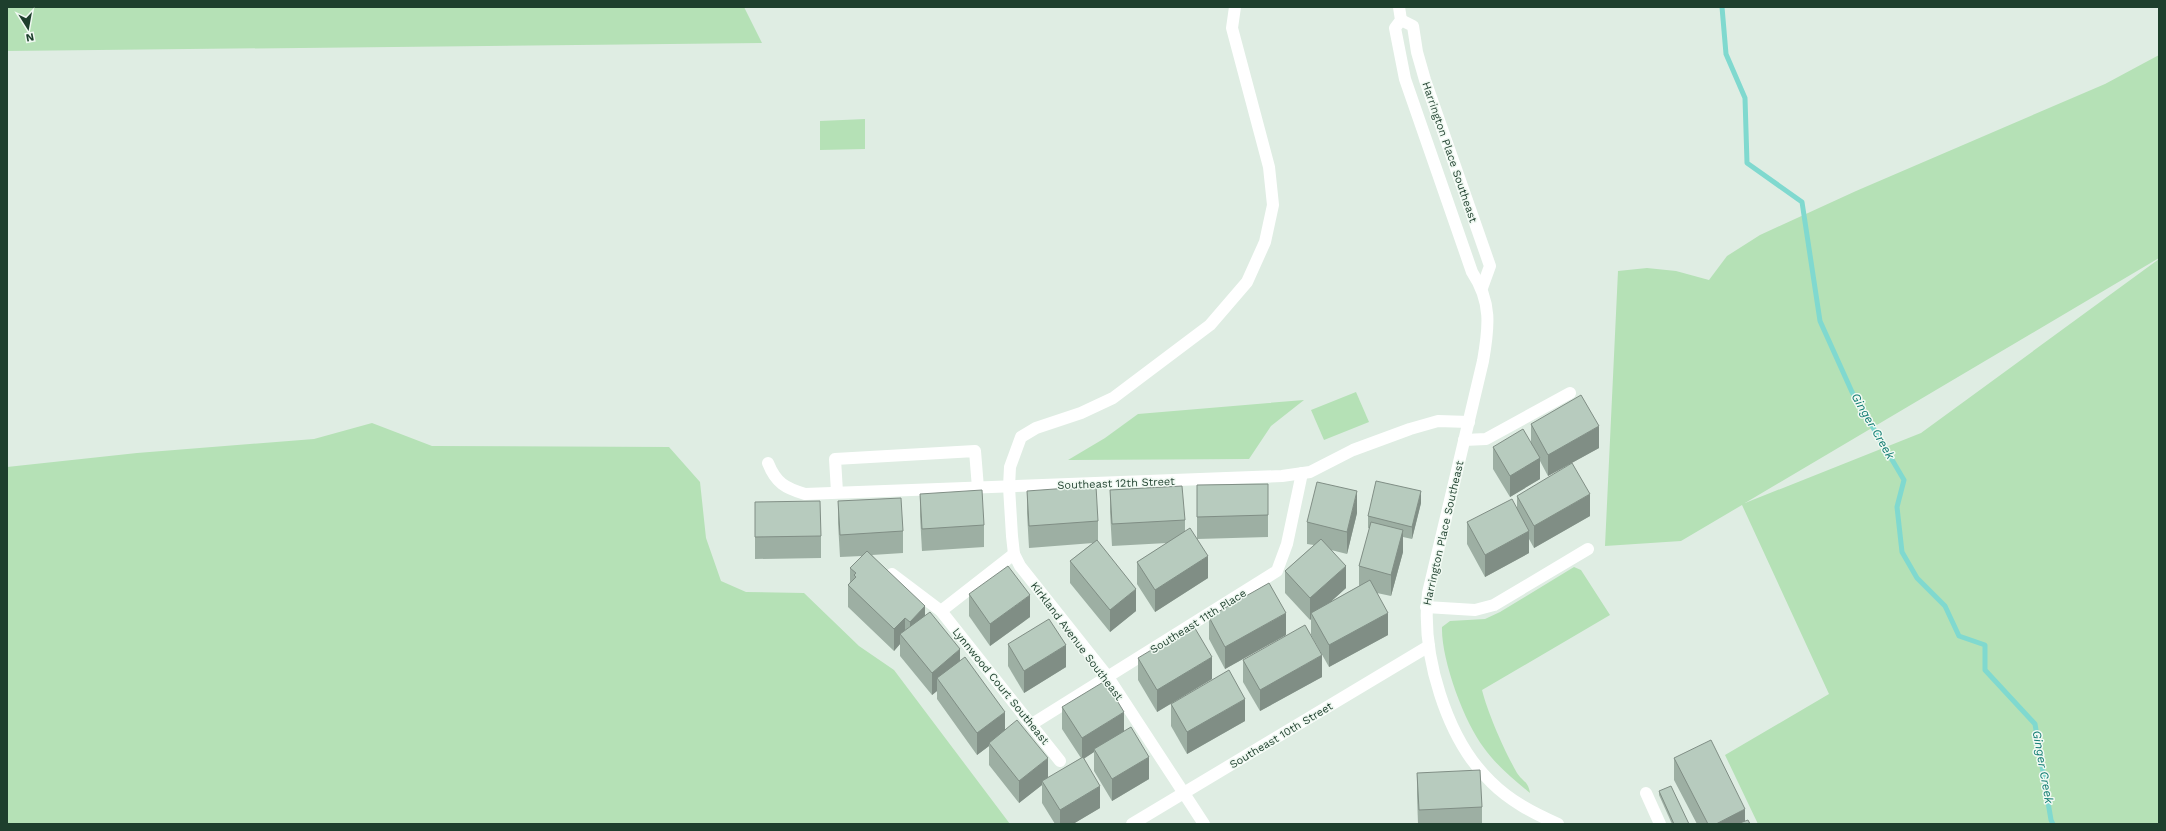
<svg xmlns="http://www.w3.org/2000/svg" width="2166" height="831" viewBox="0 0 2166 831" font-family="'Work Sans',sans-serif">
<rect width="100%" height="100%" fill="#dfede3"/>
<g fill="#b5e1b6">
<polygon points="7,7 744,7 762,43 7,51"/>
<polygon points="2159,55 2159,258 1745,503 1921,433 2159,259 2159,824 1758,824 1725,755 1829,694 1742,505 1681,541 1605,546 1618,271 1647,268 1676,271 1709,280 1727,256 1760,235 1856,191 2105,84"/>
<polygon points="865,119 865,149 820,150 820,121"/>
<polygon points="1356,392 1369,422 1324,440 1311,410"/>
<polygon points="1304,400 1271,426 1249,459 1068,460 1105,438 1138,414"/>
<polygon points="372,423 432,446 669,447 700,482 706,538 721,581 746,592 804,593 859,646 894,670 1010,824 7,824 7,467 137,453 314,439"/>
<path d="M1574,567L1581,570L1610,615L1482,690C1488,714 1505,752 1517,773C1523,782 1528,781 1530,793C1513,779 1497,766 1484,748C1464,722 1441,659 1442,627L1450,621L1485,619L1500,612Z"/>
</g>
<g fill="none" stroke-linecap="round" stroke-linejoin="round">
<polyline stroke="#80d9cf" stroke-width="5" points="1722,7 1726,54 1745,98 1747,163 1802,202 1820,321 1852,392 1904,480 1897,507 1902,552 1917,578 1945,606 1959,636 1985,645 1985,670 2035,724 2051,820 2053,824"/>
<g stroke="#fff" stroke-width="12">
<path d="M1399,7L1401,20L1395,28L1405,79L1472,272C1492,302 1489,327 1483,361L1428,593C1421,654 1446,739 1491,782C1510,801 1533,813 1558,824"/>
<polyline points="1401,20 1413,26 1417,52 1425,80 1490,266 1482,288"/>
<polyline points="1464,440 1486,439 1570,393"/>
<path d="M768,463C776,483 785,488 805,494L1282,476L1310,472L1353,450L1410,429L1438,421L1469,422"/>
<polyline points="837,492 835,459 975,451 978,488"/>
<polyline points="892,574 941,611 1060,761"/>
<polyline points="1426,607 1475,610 1494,605 1588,549"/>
<polyline points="941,611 1014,554"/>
<polyline points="1032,724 1277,571 1287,544 1302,473"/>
<polyline points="1646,793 1660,824"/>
<polyline points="1132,824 1429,646"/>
<polyline points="1204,824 1108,677 1020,566 1014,554 1012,536 1009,487 1010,467 1021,437 1036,428 1081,413 1113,398 1210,325 1247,282 1265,242 1273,205 1269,167 1232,28 1235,7"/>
</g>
</g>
<g fill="#9dafa3">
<polygon points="1531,424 1599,448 1548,476 1540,461 1540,479 1510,497 1493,469 1493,447 1531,443"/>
<polygon points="1197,485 1268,515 1268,537 1197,539"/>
<polygon points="1110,490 1185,520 1185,532 1208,578 1155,612 1137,584 1137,562 1167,543 1112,546 1110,512"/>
<polygon points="1027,491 1098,521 1098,542 1136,611 1110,632 1070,583 1070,561 1093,543 1029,548 1027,513"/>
<polygon points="920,494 984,525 984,547 922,551 920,516"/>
<polygon points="1517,496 1590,516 1534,548 1529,539 1529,553 1485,577 1467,544 1467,522 1517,508"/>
<polygon points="838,501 903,531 903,553 872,555 925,616 960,661 1005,730 1048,778 1081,758 1062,729 1062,707 1124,732 1149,779 1112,801 1094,771 1094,752 1084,758 1100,808 1073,824 1055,824 1042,803 1042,785 1019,803 989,765 989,746 977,755 937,699 937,691 932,695 900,656 900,644 894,651 848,607 848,585 850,582 850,568 862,556 840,557 838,523"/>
<polygon points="755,502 821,536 821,558 755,559"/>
<polygon points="1421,503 1412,539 1403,537 1403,552 1391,596 1377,593 1388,635 1329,667 1311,635 1311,619 1310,620 1285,593 1285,571 1314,545 1307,544 1307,522 1357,513 1347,554 1331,550 1346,588 1329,603 1359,586 1359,566 1370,529 1368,528 1368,516"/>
<polygon points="969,594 1030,617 990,646 969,616"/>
<polygon points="1209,617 1286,635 1225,669 1209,639"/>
<polygon points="1008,644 1066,667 1024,693 1008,666"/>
<polygon points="1138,658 1212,679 1157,712 1138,680"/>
<polygon points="1243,660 1322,677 1260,711 1243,682"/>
<polygon points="1171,704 1245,721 1187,754 1171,726"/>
<polygon points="1674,758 1745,821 1750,824 1697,824 1674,780"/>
<polygon points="1417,773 1482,807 1482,824 1418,824 1417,795"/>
<polygon points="1659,791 1689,824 1672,824 1659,795"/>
</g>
<g fill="#808e85">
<polygon points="1599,426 1599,448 1548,476 1548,455"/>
<polygon points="1540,458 1540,479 1510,497 1510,476"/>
<polygon points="1357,491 1357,513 1347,554 1347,532"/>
<polygon points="1421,491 1421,503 1412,539 1412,527"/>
<polygon points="1590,494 1590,516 1534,548 1534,526"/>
<polygon points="1403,530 1403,552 1391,596 1391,575"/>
<polygon points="1529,531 1529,553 1485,577 1485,555"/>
<polygon points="1208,556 1208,578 1155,612 1155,590"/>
<polygon points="1346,566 1346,588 1314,617 1311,613 1311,619 1310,620 1310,598"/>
<polygon points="1136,589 1136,611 1110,632 1110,610"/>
<polygon points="1030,595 1030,617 990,646 990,624"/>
<polygon points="925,606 925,627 910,643 910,622"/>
<polygon points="1286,613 1286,635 1225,669 1225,647"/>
<polygon points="1388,613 1388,635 1329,667 1329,645"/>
<polygon points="905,618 905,640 900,634 900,644 894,651 894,629"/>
<polygon points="1066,645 1066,667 1024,693 1024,671"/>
<polygon points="960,649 960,671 937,678 937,691 932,695 932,673"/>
<polygon points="1322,655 1322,677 1260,711 1260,690"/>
<polygon points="1212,657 1212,679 1157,712 1157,690"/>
<polygon points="1245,699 1245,721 1187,754 1187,732"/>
<polygon points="1005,712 1005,734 989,743 989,746 977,755 977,733"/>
<polygon points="1124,712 1124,733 1094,749 1094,752 1082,760 1082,738"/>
<polygon points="1149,757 1149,779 1112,801 1112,779"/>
<polygon points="1048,758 1048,780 1042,781 1042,785 1019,803 1019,781"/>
<polygon points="1100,786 1100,808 1073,824 1060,824 1060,810"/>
<polygon points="1745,809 1745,824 1716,824"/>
</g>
<g fill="#b7cbbe" stroke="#808e85">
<polygon points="1581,395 1599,426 1548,455 1531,424"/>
<polygon points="1523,429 1540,458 1510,476 1493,447"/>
<polygon points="1572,463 1590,494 1534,526 1517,496"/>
<polygon points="1376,481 1421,491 1412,527 1368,516"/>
<polygon points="1317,482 1357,491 1347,532 1307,522"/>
<polygon points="1268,484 1268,515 1197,517 1197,485"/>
<polygon points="1096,486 1098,521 1029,526 1027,491"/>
<polygon points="1182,486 1185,520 1112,524 1110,490"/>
<polygon points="982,490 984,525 922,529 920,494"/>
<polygon points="901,498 903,531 840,535 838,501"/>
<polygon points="1512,499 1529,531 1485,555 1467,522"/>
<polygon points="820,501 821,536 755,537 755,502"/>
<polygon points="1371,522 1403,530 1391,575 1359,566"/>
<polygon points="1190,528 1208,556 1155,590 1137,562"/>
<polygon points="1321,539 1346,566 1310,598 1285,571"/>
<polygon points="1097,540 1136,589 1110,610 1070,561"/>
<polygon points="867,551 925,606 910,622 905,618 894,629 848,585 856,577 854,575 856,573 850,568"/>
<polygon points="1008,566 1030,595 990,624 969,594"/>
<polygon points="1370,580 1388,613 1329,645 1311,613"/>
<polygon points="1269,583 1286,613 1225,647 1209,617"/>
<polygon points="930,612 960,649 932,673 900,634"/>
<polygon points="1049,619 1066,645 1024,671 1008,644"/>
<polygon points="1193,625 1212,657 1157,690 1138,658"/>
<polygon points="1305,625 1322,655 1260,690 1243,660"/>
<polygon points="965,657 1005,712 977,733 937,678"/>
<polygon points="1229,670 1245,699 1187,732 1171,704"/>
<polygon points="1105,681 1124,712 1082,738 1062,707"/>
<polygon points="1017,720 1048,758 1019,781 989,743"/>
<polygon points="1131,727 1149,757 1112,779 1094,749"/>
<polygon points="1711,740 1745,809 1716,824 1708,824 1674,758"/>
<polygon points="1083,757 1100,786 1060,810 1042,781"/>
<polygon points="1480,770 1482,807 1419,810 1417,773"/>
<polygon points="1671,786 1689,824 1674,824 1659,791"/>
<polygon points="1748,820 1750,824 1737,824"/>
</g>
<g text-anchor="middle" stroke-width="3" stroke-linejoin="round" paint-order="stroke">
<g font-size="11" fill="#1e3f2d" stroke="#f0f9f2">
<text transform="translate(1450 152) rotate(71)" y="4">Harrington Place Southeast</text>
<text transform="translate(1116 483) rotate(-2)" y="4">Southeast 12th Street</text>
<text transform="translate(1443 533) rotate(-77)" y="4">Harrington Place Southeast</text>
<text transform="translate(1198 621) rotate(-32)" y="4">Southeast 11th Place</text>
<text transform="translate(1077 641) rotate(53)" y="4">Kirkland Avenue Southeast</text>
<text transform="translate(1001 686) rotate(51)" y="4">Lynnwood Court Southeast</text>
<text transform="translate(1281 735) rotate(-31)" y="4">Southeast 10th Street</text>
</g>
<g font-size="12" font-style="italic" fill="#117c72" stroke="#f0f9f2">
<text transform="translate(1873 426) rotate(60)" y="4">Ginger Creek</text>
<text transform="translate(2043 767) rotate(80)" y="4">Ginger Creek</text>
</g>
</g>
<rect width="2166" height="831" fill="none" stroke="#1e3f2d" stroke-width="16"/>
<g transform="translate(28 28) rotate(169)" stroke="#f0f9f2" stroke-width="3" paint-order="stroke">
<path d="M0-3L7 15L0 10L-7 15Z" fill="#1e3f2d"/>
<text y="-6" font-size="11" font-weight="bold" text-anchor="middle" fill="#1e3f2d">N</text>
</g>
</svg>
